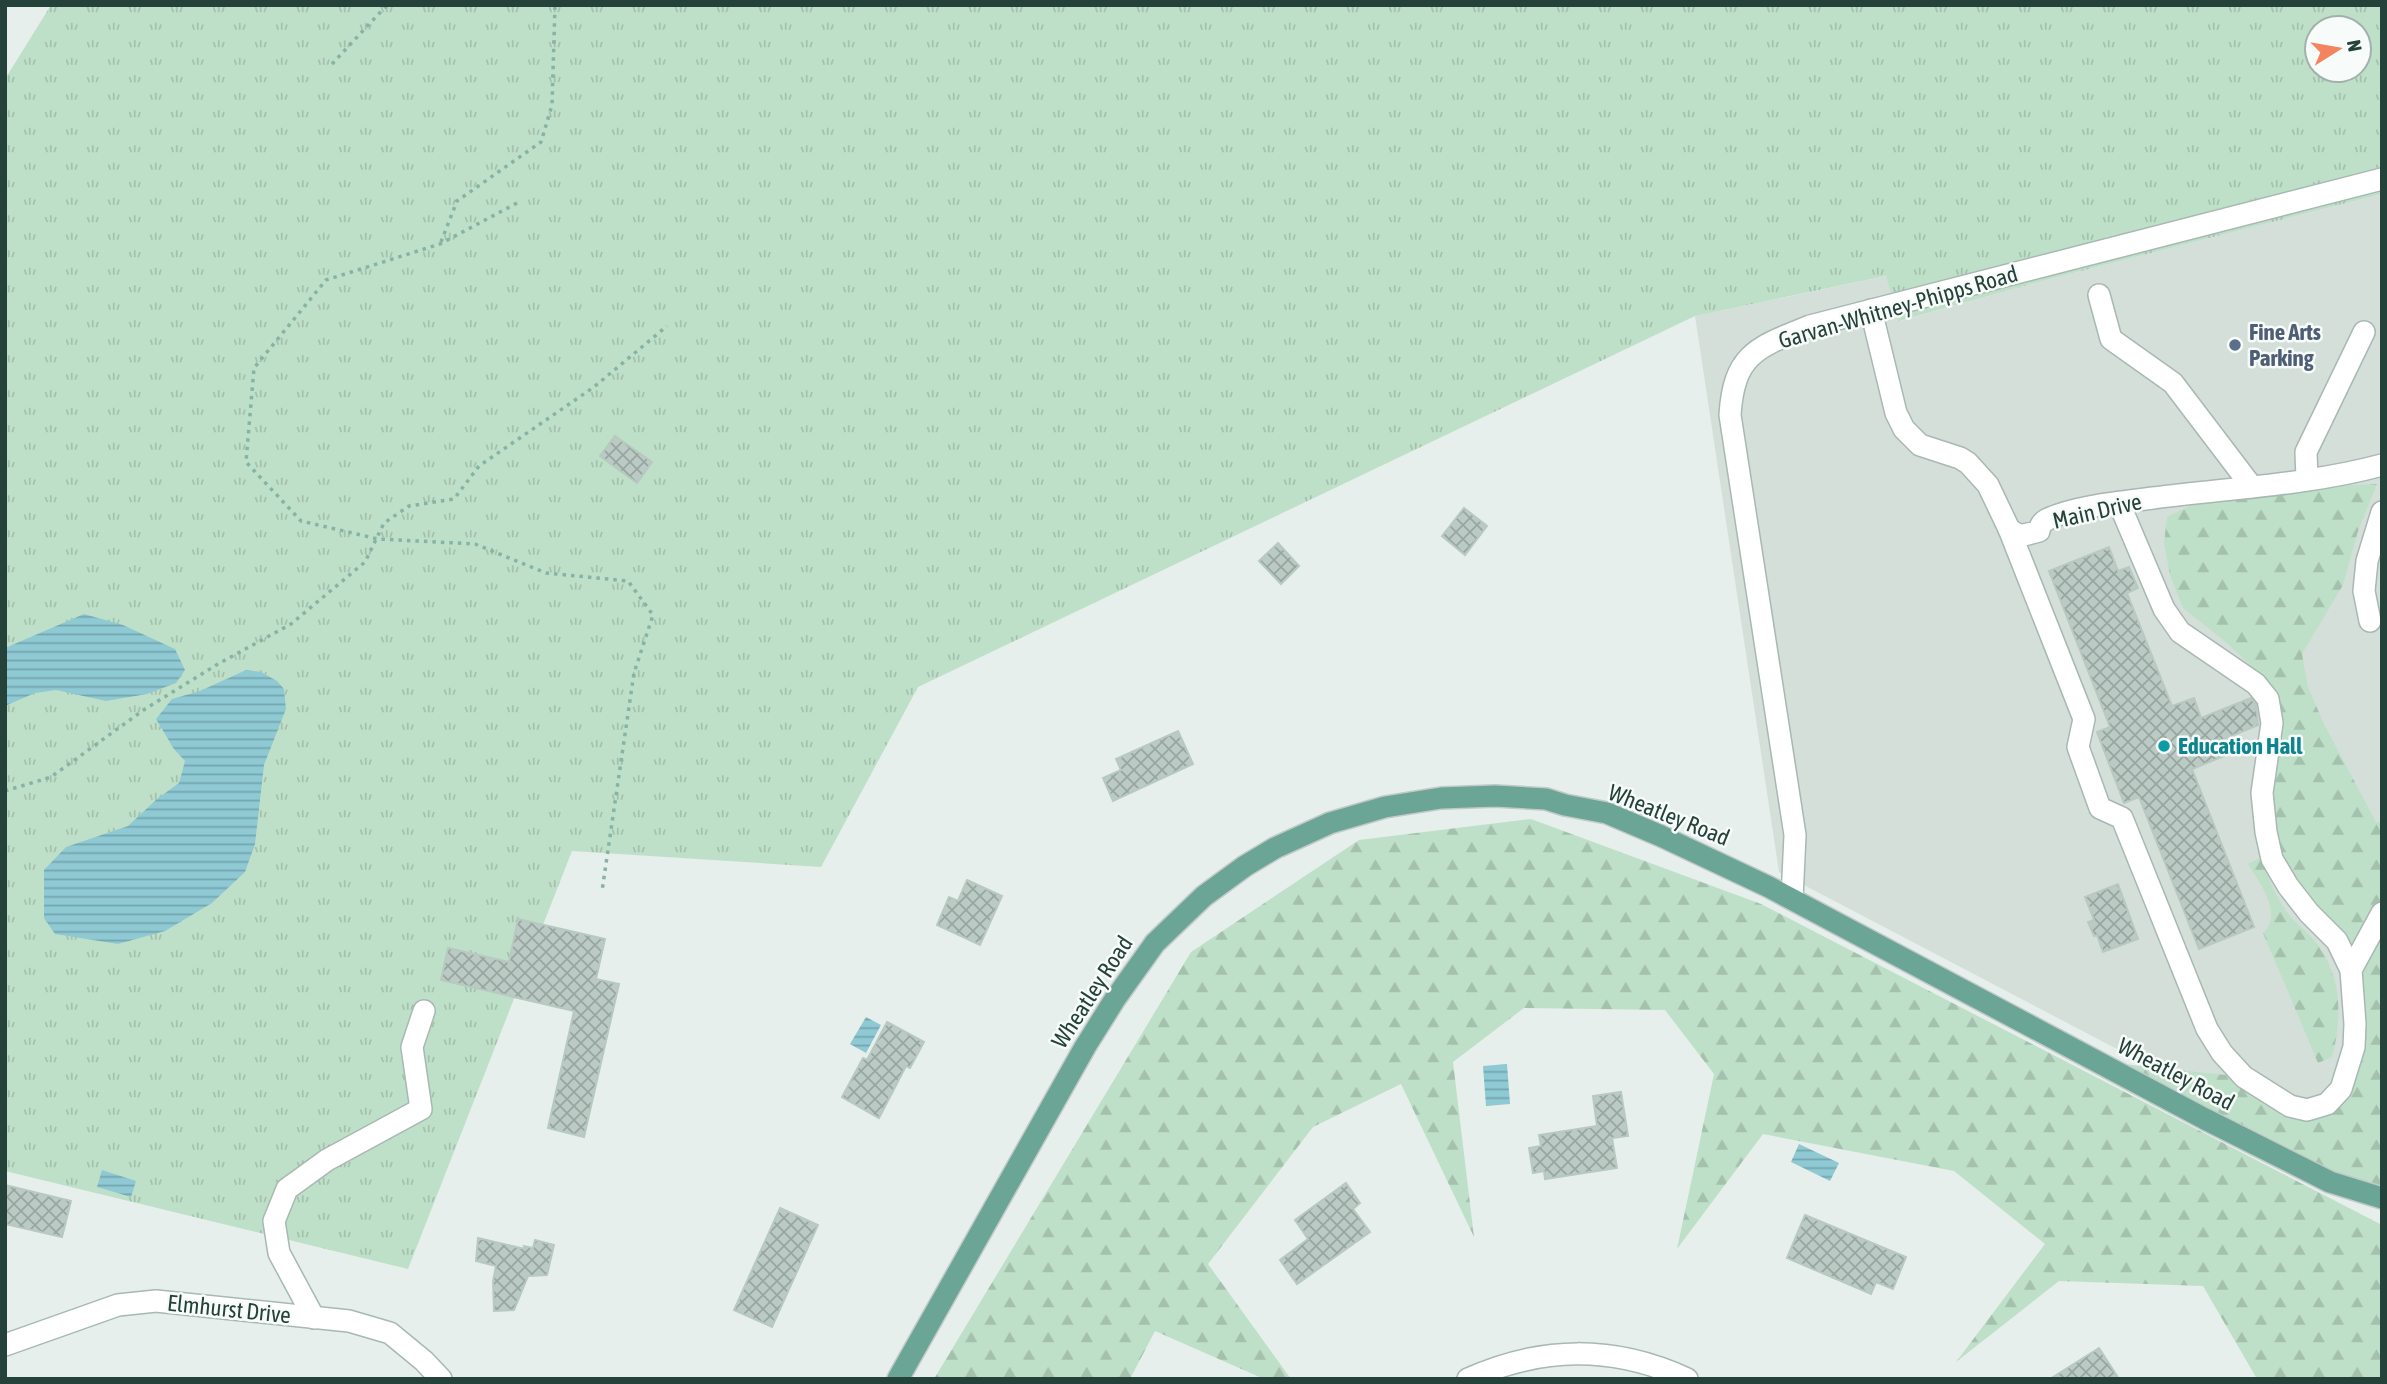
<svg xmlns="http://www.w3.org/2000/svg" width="2387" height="1384" viewBox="0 0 2387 1384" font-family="'Asap Condensed',sans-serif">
<defs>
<pattern id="grass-tufts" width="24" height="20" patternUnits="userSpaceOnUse" patternTransform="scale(1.75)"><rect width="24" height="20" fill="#bfe0c8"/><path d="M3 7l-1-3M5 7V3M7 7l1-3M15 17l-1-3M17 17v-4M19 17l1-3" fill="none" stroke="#a4c1ad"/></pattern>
<pattern id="forest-firs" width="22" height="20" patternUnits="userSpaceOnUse" patternTransform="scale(1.75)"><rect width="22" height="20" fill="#bfe0c8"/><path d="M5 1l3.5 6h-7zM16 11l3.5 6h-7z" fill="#a4c1ad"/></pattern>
<pattern id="water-rules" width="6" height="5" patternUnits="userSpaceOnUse" patternTransform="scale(1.75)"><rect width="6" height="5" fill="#8ec9d4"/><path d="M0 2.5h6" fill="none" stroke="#74a5ad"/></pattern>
<pattern id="building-cross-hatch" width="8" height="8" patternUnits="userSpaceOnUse" patternTransform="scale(1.75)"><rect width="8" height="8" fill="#bbcac4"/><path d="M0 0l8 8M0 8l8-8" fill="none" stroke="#98a6a0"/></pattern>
</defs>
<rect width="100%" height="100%" fill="#e6efeb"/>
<polygon fill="#d4dfda" points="2382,194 2382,1178 2344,1168 1779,872 1695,316 1887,276 1900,321 2042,281"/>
<path fill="url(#grass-tufts)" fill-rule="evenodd" d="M51,5H2382V194L2042,281L1899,321L1886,276L1695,316L918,687L821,867L572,851L408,1269L5,1171V79ZM2317,28H2359V70H2317Z"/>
<g fill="url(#forest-firs)">
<polygon points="2377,484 2358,531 2343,585 2302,654 2308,687 2324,724 2376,822 2382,822 2382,1198 2096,1061 2244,1077 2290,1106 2341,1089 2351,970 2272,859 2268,699 2253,668 2228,644 2183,608 2170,575 2164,543 2167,517 2197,502 2324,486"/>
<polygon points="1531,819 1761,904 2382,1225 2382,1379 2257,1379 2203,1286 2059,1281 1956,1362 2045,1244 1954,1171 1763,1134 1677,1249 1714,1074 1665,1010 1524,1008 1453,1062 1474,1237 1401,1084 1313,1127 1208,1264 1291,1379 1264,1379 1155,1331 1130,1379 934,1379 1191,952 1359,840"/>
<path d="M2260,858C2268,876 2277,900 2290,916C2297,924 2306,930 2313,939C2342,972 2343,1017 2332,1057L2318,1063L2263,933C2284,914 2259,882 2248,864Z"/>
</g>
<g fill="url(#water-rules)">
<polygon points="84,614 123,625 175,649 185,670 176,683 147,694 106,701 56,690 35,693 5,706 5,648"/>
<polygon points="246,670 261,672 277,681 284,689 286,709 264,765 255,844 245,872 212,903 165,931 118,944 55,934 44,918 44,870 66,847 128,826 157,799 179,783 185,761 174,749 156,719 172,699 200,691"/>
<polygon points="866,1017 881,1025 866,1053 850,1044"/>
<polygon points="1507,1064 1510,1104 1486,1106 1483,1066"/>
<polygon points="1799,1144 1839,1163 1830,1181 1791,1162"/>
<polygon points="102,1170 136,1181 131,1197 97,1187"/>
</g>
<g fill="url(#building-cross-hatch)" stroke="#b8c9c2" stroke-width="2">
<polygon points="615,436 652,462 637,483 600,456"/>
<polygon points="1464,508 1487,526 1465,555 1442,536"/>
<polygon points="1278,543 1299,566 1281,584 1259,561"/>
<polygon points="2109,547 2118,571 2129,567 2138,588 2127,593 2172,706 2194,698 2201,718 2251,698 2256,705 2258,725 2224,739 2229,754 2192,769 2254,927 2199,949 2139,797 2124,803 2097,732 2110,727 2049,571"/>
<polygon points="1178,731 1193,764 1113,801 1103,778 1121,770 1116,759"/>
<polygon points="967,880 1002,896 980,945 937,925 949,897 958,901"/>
<polygon points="2118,884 2138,939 2103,952 2097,935 2094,936 2088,922 2094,920 2085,897"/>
<polygon points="518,919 605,939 596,979 619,984 584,1137 548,1128 574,1011 441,980 448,948 509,962"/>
<polygon points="887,1022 924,1042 910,1068 906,1066 879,1118 842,1097 863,1058 867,1060"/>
<polygon points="1621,1092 1628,1136 1612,1138 1617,1168 1545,1179 1544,1171 1533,1173 1529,1148 1541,1146 1539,1135 1597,1126 1593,1096"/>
<polygon points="1346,1183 1360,1203 1353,1209 1370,1232 1297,1284 1280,1260 1308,1239 1295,1220"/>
<polygon points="5,1185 71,1201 62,1237 5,1224"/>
<polygon points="780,1208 818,1225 772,1327 734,1310"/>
<polygon points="1805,1215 1906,1257 1893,1289 1876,1282 1871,1294 1787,1258"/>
<polygon points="478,1238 525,1249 524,1246 533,1248 535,1240 554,1245 547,1275 528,1276 514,1310 494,1311 493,1281 496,1266 476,1261"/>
<polygon points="2099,1348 2119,1379 2050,1379"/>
</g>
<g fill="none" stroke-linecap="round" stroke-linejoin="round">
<defs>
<g id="minor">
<polyline points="2099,295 2111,339 2173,383 2252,487"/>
<path d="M1871,310L1896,413L1904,429L1920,445L1960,458L1968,463L1988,485L2009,529L2020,536L2039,531C2040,525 2042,522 2048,519C2076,506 2122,502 2153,498C2229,488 2308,485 2382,465"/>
<polyline points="2307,479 2306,452 2364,332"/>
<polyline points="2009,529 2084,719 2078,747 2100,808 2122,818 2207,1029 2222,1053 2244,1077 2290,1106 2307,1110 2327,1104 2341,1089 2354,1047 2355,1024 2351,970 2337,941 2309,913 2288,886 2272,859 2266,832 2262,793 2272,723 2268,699 2256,684 2180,632 2164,609 2119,503"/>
<polyline points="2370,621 2364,591 2367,561 2382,512"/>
<path d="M1792,899L1795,835L1730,415C1734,353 1758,347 1810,326L2382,179"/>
<polyline points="2351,970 2382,913"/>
<polyline points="314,1318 279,1253 274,1221 287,1189 327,1160 421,1109 412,1047 424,1011"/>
<polyline points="5,1345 118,1305 156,1301 349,1321 390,1333 424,1361 441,1379"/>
<path d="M1468,1379C1542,1346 1613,1345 1687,1379"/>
</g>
<polyline id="major" points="898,1379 1085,1047 1115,999 1155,943 1204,896 1245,866 1275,848 1330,823 1385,807 1441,798 1495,796 1546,799 1565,805 1607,813 1661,836 1769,887 2205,1119 2330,1182 2382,1198"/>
</defs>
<use href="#minor" stroke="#a8b8b2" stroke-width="24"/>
<use href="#major" stroke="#c2cac8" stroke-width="24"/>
<g stroke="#86b3a5" stroke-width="3.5" stroke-dasharray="3.5 5" stroke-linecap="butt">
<polyline points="332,64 387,5"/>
<polyline points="517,203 440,244 326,280 254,368 246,462 301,521 378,539 475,544 546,573 628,581 653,615 634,673 602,891"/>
<polyline points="441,242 457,201 541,142 552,105 555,5"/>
<polyline points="5,791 51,777 145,709 218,664 291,624 365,562 384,523 409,506 454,499 479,466 594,387 667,326"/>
</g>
<use href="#minor" stroke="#fff" stroke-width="21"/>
<use href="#major" stroke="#6aa596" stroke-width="21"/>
</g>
<circle fill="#5c6f8a" stroke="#f7fbf9" stroke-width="2.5" cx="2235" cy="345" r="7"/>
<circle fill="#0f9aa8" stroke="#f7fbf9" stroke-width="2.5" cx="2164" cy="746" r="7"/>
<g text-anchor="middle" stroke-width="5" stroke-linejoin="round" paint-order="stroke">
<g font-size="23" fill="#24423a" stroke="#f7fbf9">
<text transform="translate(1898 307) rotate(-16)" y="8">Garvan-Whitney-Phipps Road</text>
<text transform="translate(2097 511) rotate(-13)" y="8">Main Drive</text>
<text transform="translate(1669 815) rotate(22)" y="8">Wheatley Road</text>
<text transform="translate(1092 992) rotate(-57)" y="8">Wheatley Road</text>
<text transform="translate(2176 1074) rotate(28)" y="8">Wheatley Road</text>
<text transform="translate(229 1309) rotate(6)" y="8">Elmhurst Drive</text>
</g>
<g font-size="23" font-weight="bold" fill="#4e5e75" stroke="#f7fbf9" text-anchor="start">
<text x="2249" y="340">Fine Arts<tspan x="2249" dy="26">Parking</tspan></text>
</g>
<g font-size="23" font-weight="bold" fill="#0d838f" stroke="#f7fbf9" text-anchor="start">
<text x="2178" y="754">Education Hall</text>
</g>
</g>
<rect width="2387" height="1384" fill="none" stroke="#24423a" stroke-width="14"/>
<g transform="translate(2338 49) rotate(79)"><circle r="33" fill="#f7fbf9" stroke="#a3b1ad" stroke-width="2"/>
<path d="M0-5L12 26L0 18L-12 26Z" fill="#f4845f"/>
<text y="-10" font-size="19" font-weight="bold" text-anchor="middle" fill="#24423a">N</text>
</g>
</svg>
